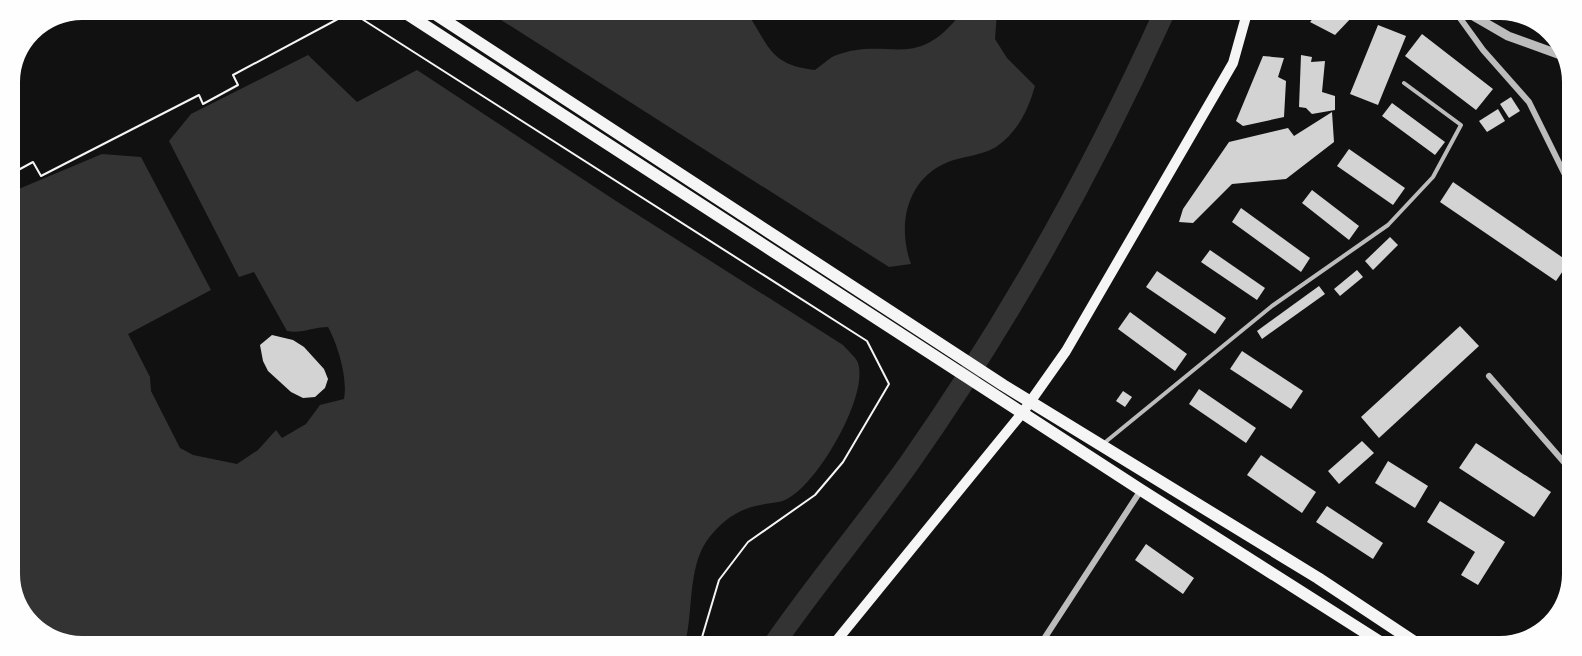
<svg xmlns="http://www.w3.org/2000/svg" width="1582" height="656" viewBox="0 0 1582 656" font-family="Raleway,sans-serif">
<rect width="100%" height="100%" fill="#111"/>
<g fill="#333">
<path d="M487,11H746C769,45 769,65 815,70C821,66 828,59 834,56C889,34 914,75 962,12H997L995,39L1007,58L1035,86C1028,110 1018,132 996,147C981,156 963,156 948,162C906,179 897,226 911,264L889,267Z"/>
<path d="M308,55L357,102L417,70L616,201L843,345C847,350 856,357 858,363C869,396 817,485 787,499C780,503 768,503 760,505C737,509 719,523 706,542C688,569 693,614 685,644L54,642L24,618L9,580V193L102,154L141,157L211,290L128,334L150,377L151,391L180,448L193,455L237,464L258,450L276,430L282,438L306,424L320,405L344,399C348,379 338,345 328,327C313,327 302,334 287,331L254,272L239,277L169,141L191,114Z"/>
</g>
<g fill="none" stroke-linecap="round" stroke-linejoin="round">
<path stroke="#333" stroke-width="21" d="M774,644C817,582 866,524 910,462C1009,321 1093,170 1164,13"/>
</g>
<g fill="#d3d3d3">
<polygon points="1317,14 1365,14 1362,18 1353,16 1335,35 1310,22"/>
<polygon points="1378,25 1406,36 1378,105 1350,94"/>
<polygon points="1422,34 1493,89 1476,110 1405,56"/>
<polygon points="1301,55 1312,57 1311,62 1325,61 1322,92 1335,96 1335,110 1312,114 1306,108 1299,107"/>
<polygon points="1263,56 1284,58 1278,77 1286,81 1284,117 1243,126 1236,121"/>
<polygon points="1511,97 1520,111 1509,118 1500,104"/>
<polygon points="1392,103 1445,142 1435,155 1382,116"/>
<polygon points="1498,109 1505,121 1487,132 1479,121"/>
<polygon points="1332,112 1334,142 1286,179 1232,184 1193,223 1179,222 1183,209 1229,142 1288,128 1294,136"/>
<polygon points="1349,149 1405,188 1393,205 1337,166"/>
<polygon points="1453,182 1569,262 1556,281 1440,202"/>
<polygon points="1312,190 1359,226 1349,240 1302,203"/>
<polygon points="1241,208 1310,258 1301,272 1232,222"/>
<polygon points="1390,237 1398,245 1373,270 1365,261"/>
<polygon points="1210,250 1265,288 1257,300 1201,262"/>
<polygon points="1357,270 1363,277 1340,296 1334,289"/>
<polygon points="1157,271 1226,318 1215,334 1146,287"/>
<polygon points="1319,286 1325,294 1262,339 1257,331"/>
<polygon points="1130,312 1187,354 1175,371 1118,329"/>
<polygon points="1460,326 1479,346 1379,438 1361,417"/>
<polygon points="272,335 293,340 304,347 324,369 328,379 325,388 315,397 303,398 291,392 268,371 263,361 260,345"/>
<polygon points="1242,351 1303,391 1291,409 1230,369"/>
<polygon points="1199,389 1256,428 1246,443 1189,404"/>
<polygon points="1123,391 1132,397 1125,407 1116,401"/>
<polygon points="1362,441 1374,453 1339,484 1328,471"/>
<polygon points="1476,443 1551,492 1534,517 1459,468"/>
<polygon points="1261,455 1316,492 1302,513 1247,475"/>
<polygon points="1388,461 1428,486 1415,508 1375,483"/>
<polygon points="1440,501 1505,542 1478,585 1461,575 1475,552 1427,522"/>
<polygon points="1327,506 1383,543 1373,559 1316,522"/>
<polygon points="1146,544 1194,578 1183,594 1135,560"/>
<polygon points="1260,636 1276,646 1254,646"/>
</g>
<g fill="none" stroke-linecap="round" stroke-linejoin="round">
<polyline stroke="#f5f5f5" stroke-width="2" points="9,175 33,162 41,176 199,95 203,104 238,85 233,75 351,12 867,341 889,384 843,462 815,495 748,542 719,580 700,644"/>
<polyline stroke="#bcbcbc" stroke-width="4" points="1103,444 1272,306 1388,225 1433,177 1461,125 1404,83"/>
<g stroke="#bcbcbc" stroke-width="6">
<polyline points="1457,14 1483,50 1529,102 1572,189"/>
<polyline points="1489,376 1569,468"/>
<polyline points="1040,645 1141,490"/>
</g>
<polyline stroke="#bcbcbc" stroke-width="9" points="1470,14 1508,36 1566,57"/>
<polyline stroke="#f5f5f5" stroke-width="10" points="833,645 1023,412 1066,351 1233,63 1247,13"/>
<g stroke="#f5f5f5" stroke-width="12">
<polyline points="401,10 1141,490 1388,647"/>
<polyline points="429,10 1003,385 1318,578 1422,647"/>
</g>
</g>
<path d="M0 0H1582V656H0ZM82 20H1500A62 62 0 0 1 1562 82V574A62 62 0 0 1 1500 636H82A62 62 0 0 1 20 574V82A62 62 0 0 1 82 20Z" fill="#fefefe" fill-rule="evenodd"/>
</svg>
